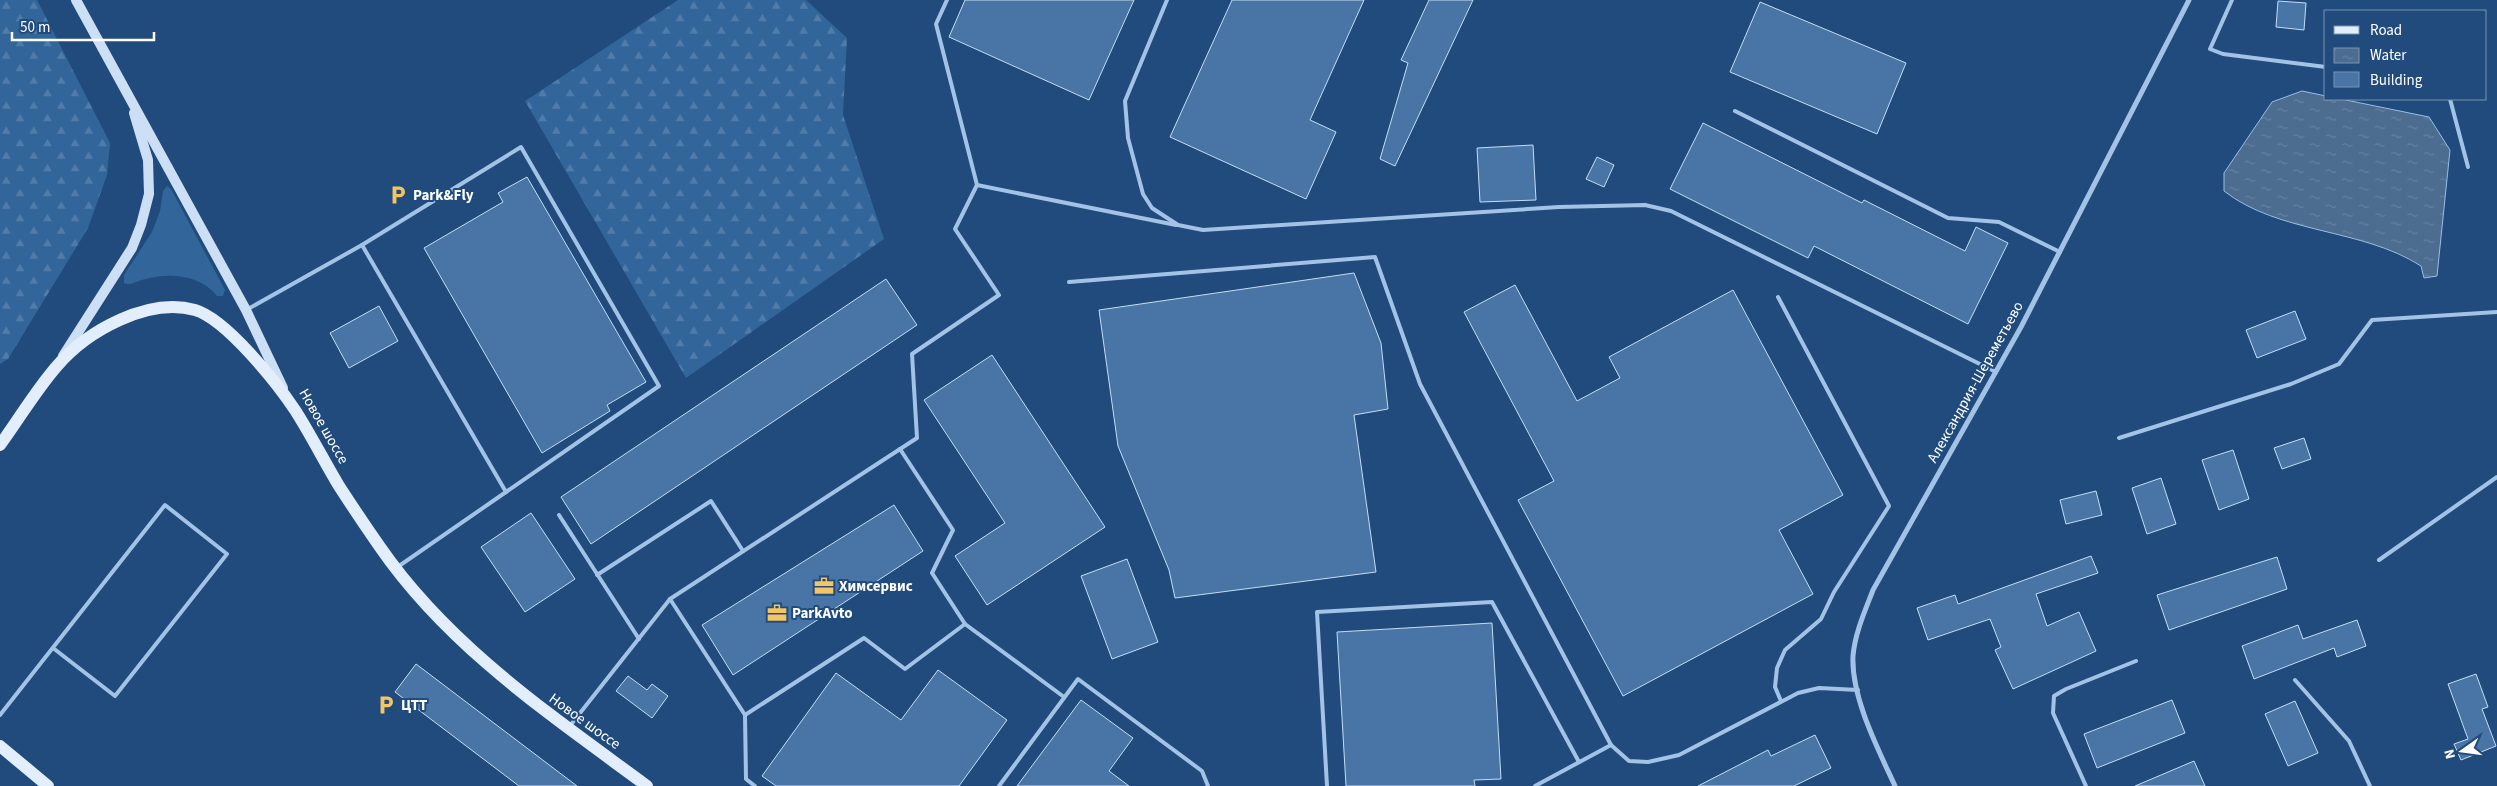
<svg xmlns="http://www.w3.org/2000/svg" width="2497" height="786" viewBox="0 0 2497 786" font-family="'Source Sans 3',sans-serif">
<defs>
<pattern id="forest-firs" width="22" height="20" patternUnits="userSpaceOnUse" patternTransform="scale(1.25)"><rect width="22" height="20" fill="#32659a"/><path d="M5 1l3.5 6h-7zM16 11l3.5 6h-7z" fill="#517ca9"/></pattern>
<pattern id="water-ripples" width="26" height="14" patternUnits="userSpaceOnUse" patternTransform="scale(1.25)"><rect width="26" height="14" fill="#4c6c90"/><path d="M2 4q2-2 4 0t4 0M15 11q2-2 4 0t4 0" fill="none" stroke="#6782a1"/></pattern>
</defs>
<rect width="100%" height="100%" fill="#204b7c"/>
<path fill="#32659a" d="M167,186L171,189L225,290L223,296H217C200,274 167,272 142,280C135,282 129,286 124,283V275L152,232L160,211L163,191Z"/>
<g fill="url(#forest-firs)">
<polygon points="0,0 37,0 110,143 107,175 88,228 8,359 0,364"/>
<polygon points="678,0 806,0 847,38 843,115 884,239 686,378 525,101"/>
</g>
<path fill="url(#water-ripples)" stroke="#95bfe8" d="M2302,91L2326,96V99H2341L2429,117L2450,150L2437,276L2424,278L2421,266C2362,228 2279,234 2224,191V173L2272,102Z"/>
<g fill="#4875a5" stroke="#c5ddf5">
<polygon points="965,0 1134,0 1089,100 949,37"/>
<polygon points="1232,0 1364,0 1310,120 1336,132 1306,199 1170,137"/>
<polygon points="1429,0 1473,0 1395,166 1380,159 1408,63 1401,60"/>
<polygon points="2278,1 2306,3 2304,30 2276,27"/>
<polygon points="1760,2 1906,63 1877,134 1730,72"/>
<polygon points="1703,123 1862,203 1864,200 1965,251 1976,227 2008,243 1968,324 1814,246 1808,258 1670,189"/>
<polygon points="1533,145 1536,200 1480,202 1477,148"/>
<polygon points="1597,157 1614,165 1604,187 1586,179"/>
<polygon points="527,177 646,382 607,405 610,411 542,453 424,248 503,202 498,193"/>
<polygon points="1354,273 1381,343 1388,409 1354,415 1376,572 1175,598 1169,570 1118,446 1099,310"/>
<polygon points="886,279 917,325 591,544 561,497"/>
<polygon points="1515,285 1577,401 1620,378 1609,357 1733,290 1843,495 1779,530 1813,594 1623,696 1518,500 1554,481 1464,312"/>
<polygon points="379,306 398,341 349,368 330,333"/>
<polygon points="2295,311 2306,339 2257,358 2246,330"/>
<polygon points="992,355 1105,527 987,605 955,556 1005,523 924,400"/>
<polygon points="2304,438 2311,459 2282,469 2274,448"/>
<polygon points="2233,450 2249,499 2219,510 2202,460"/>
<polygon points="2161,478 2176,524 2147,534 2132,488"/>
<polygon points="2096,491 2102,515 2066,524 2060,500"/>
<polygon points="894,505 923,551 733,675 702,625"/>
<polygon points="531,513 575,579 525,612 481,547"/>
<polygon points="2091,556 2098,573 2036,594 2047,626 2079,612 2096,651 2013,689 1995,650 2001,647 1990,619 1928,640 1917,608 1955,595 1958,604"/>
<polygon points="2277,557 2287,589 2169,630 2157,595"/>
<polygon points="1127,559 1158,642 1112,659 1081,576"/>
<polygon points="2357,620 2366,646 2337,657 2334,648 2254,679 2242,646 2298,625 2303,639"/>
<polygon points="1492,623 1501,779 1474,780 1475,786 1346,786 1337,632"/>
<polygon points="416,664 577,786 519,786 395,692"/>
<polygon points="938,670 1007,720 959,786 776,786 762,776 836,673 901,720"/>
<polygon points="2476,674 2488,707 2482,709 2496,746 2461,760 2454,744 2468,739 2448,684"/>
<polygon points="628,676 647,690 652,684 668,696 652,718 616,691"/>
<polygon points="1081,700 1133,738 1109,771 1129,786 1017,786"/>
<polygon points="2172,700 2185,733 2097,768 2084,734"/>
<polygon points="2295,701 2318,753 2288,766 2265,714"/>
<polygon points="1815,735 1831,768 1794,786 1698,786 1768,750 1771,756"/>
<polygon points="2194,761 2205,786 2135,786"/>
</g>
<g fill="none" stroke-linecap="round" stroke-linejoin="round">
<g stroke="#a2c3e6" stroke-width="4">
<polyline points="947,0 936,24 977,185 1176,225"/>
<polyline points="1167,0 1125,101 1128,138 1143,194 1152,208 1178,225 1203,230 1559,207 1645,205 1671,211 1996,372"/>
<polyline points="2232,0 2210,49 2223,54 2326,67"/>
<polyline points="2450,99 2468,167"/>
<polyline points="1735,111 1948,218 1999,222 2060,252"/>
<polyline points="977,185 955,229 999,295 912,354 917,438 670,599 745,715 864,638 905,669 965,624 1064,697"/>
<polyline points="362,245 506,492 399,566"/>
<polyline points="1069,282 1375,257 1420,384 1611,745 1629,761 1648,762 1679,755 1798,693 1819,688 1858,690"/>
<polyline points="1778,297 1889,506 1834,592 1821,619 1785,650 1777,668 1775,687 1781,701"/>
<polyline points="248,309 362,245 521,147 659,386 506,492"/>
<polyline points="2119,438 2291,384 2339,364 2372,320 2497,312"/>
<polyline points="900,449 953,530 932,573 965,624"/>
<polyline points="559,515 639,639"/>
<polyline points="2379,560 2497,477"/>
<polyline points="597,575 711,501 743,551"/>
<polyline points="2295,680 2349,741 2370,786"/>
<polyline points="0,715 165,505 227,554 115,696 53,648"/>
<polyline points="745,715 746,779 755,786"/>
<polyline points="569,727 670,599"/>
<polyline points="999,786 1078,679 1202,771 1208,786"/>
<polyline points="1327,786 1317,612 1492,602 1579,762"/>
<polyline points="1535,786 1611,745"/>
<polyline points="2086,786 2053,713 2054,696 2066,689 2136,661"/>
</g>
<path stroke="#a2c3e6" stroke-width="5" d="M1895,786C1878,749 1851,697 1853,656C1855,633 1865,611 1873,590L2021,327L2189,0"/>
<g stroke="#ccdff5" stroke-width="10">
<polyline points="76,0 246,310 283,388"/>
<polyline points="63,356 132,248 141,225 149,194 148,160 134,113"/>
</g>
<g stroke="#e3eefd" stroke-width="12">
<path d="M0,445C19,419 36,390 57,366C87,331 148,297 195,310C226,319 277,383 295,410C311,435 324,461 339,486C352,506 366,527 380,547C449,647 551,715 647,786"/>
<polyline points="0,746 48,786"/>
</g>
</g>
<defs>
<symbol id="parking-bare" viewBox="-9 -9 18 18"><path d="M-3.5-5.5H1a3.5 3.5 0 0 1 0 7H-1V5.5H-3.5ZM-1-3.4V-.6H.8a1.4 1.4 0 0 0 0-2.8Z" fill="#f4c562" stroke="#204b7c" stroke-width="2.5" paint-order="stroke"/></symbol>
<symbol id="office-bare" viewBox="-9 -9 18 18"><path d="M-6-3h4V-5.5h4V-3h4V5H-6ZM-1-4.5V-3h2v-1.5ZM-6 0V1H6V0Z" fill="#f4c562" stroke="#204b7c" stroke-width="2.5" paint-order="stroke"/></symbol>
</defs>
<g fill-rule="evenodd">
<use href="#parking-bare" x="384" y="181" width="28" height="28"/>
<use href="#office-bare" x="810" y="572" width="28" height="28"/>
<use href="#office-bare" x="763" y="599" width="28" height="28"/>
<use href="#parking-bare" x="372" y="691" width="28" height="28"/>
</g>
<g text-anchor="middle" stroke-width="4" stroke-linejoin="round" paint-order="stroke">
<g font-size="15" font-weight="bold" fill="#fff" stroke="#204b7c" text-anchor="start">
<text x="413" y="200">Park&amp;Fly</text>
<text x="839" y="591">Химсервис</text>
<text x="792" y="618">ParkAvto</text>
<text x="401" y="710">ЦТТ</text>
</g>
<g font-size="15" fill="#fff" stroke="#204b7c">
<text transform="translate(1975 382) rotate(-61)" y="5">Александрия-Шереметьево</text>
<text transform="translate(324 426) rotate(60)" y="5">Новое шоссе</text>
<text transform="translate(585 721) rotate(36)" y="5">Новое шоссе</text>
</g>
</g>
<rect x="2324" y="10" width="162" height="90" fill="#204b7c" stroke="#7993b0"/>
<rect x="2334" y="26" width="25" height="8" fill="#e3eefd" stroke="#7993b0"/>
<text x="2370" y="35" font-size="15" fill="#ffffff">Road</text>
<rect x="2334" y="48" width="25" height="15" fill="url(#water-ripples)" stroke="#7993b0"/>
<text x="2370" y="60" font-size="15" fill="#ffffff">Water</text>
<rect x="2334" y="72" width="25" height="15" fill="#4875a5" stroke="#7993b0"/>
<text x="2370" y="85" font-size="15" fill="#ffffff">Building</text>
<g transform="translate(2462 751) rotate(256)" stroke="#204b7c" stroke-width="4" paint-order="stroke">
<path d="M0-4L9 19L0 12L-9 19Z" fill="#ffffff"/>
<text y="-8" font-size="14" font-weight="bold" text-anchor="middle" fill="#ffffff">N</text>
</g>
<path d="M12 32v8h142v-8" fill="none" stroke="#ffffff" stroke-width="2.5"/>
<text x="20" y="32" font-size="15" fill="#ffffff" stroke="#204b7c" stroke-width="4" paint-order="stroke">50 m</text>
</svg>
